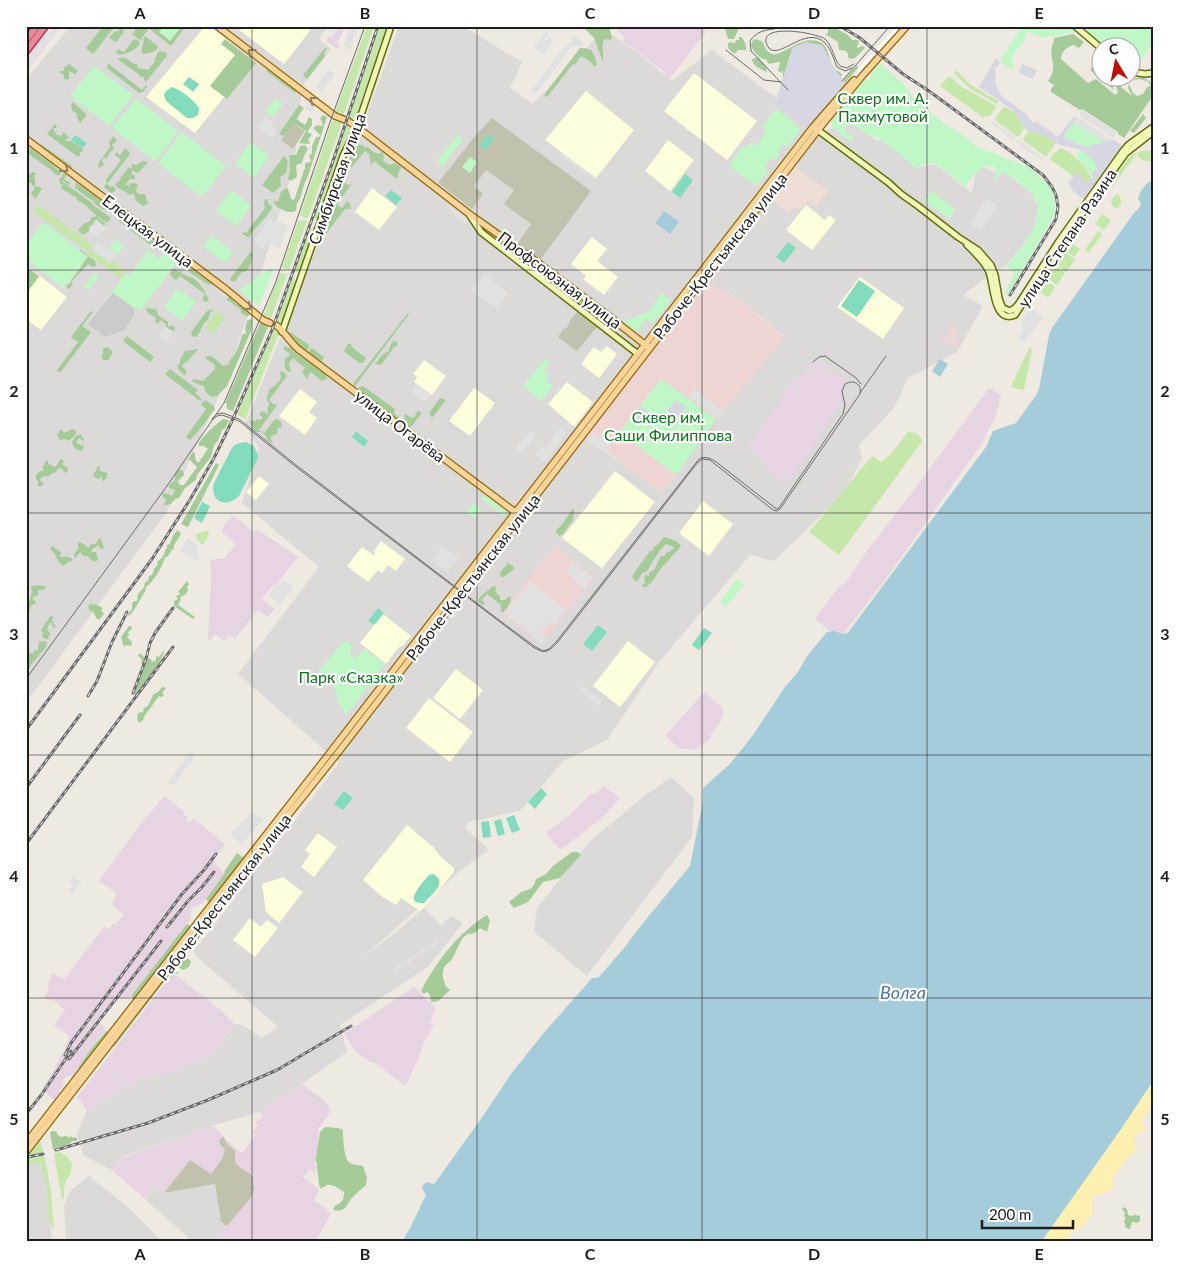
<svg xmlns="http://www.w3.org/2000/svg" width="1179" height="1268" viewBox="0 0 1179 1268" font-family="Lato,sans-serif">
<rect width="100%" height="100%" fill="#eeeae2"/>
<g fill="#dbdad9" fill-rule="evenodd">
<polygon points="71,26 328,26 319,39 331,49 302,87 294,167 230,371 166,513 34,692 26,701 26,79"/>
<path d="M399,26H463L522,62L510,88L533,104L604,29L638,53L672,81L712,50L821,131L853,124L878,141L881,138L921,167L935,164L972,193L975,175L983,167L1000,175L1003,171L1031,193L1038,206L1036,220L1032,233L1007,265L994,272L963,295L983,306L957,352L908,378L894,408L859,445L862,458L844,493L774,561L750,555L660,661L607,740L563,761L520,811L469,822L465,828L489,850L465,867L362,958L396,932L424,908L441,925L452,916L463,923L429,966L340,1025L347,1052L302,1084L260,1112L211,1126L122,1157L112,1170L83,1155L77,1134L87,1110L137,1080L210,1056L234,1024L242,1025L262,1038L278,1027L197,957L194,951L339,763L238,674L319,567L242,503L259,448L245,425L335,202ZM708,281L726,295L728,292L784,336L661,379L619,432L675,475L662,492L587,439Z"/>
<polygon points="671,777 694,798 692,837 587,976 534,932 537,908 590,841 643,797"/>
<polygon points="32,1163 41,1164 46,1184 52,1242 26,1242 26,1170"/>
<polygon points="89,1176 128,1207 163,1242 66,1242 64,1206 71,1190"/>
<polygon points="215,1184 221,1222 227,1226 214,1242 193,1242 145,1199 146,1198 144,1197 154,1186 164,1193"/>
</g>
<g fill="#eed4d2">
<polygon points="708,281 726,294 728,292 784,337 716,419 661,379 619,432 676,475 662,492 585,437"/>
<polygon points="952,326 959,330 954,337 961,341 958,348 941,338 943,335 951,339 952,337 947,334"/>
<polygon points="554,547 594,577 541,645 535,640 535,639 501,613"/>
</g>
<g fill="#e7d4e2">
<polygon points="341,26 346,26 337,43 340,45 338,49 327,42 327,39 329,37 331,38"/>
<polygon points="614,26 700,26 706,32 670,78 665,75 666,73 623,41 624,37"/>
<polygon points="812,362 821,364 844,380 841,387 842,399 787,484 771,473 773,471 765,466 767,463 766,461 753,452 749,446 796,378 801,378"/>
<polygon points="989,388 1001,395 995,419 984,437 985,439 885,580 843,634 830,631 815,619 841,584 843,586 869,548 911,494"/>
<polygon points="233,515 254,532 257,529 298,557 278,582 269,590 262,599 275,609 268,617 258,610 235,639 229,635 224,641 215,634 210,641 208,639 211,577 210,560 225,558 236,544 222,532 224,525"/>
<polygon points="704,692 723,708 721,710 724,712 721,721 711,734 710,739 700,747 693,750 679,748 665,736"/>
<polygon points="604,786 620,798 603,817 562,849 559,849 546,833 571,814 592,793 594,795"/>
<polygon points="164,796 185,812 183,814 188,818 186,821 189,823 193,818 225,844 215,858 214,861 215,864 225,873 203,903 196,906 191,909 190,920 131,997 118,998 99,1022 106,1029 87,1054 89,1056 74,1076 67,1076 62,1082 64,1084 59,1091 60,1093 54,1100 42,1089 56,1067 55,1066 66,1048 69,1036 54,1025 65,1010 52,999 50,1001 44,997 49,989 48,984 52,973 64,979 105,926 109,930 114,923 116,924 124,915 112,904 116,893 99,881 140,825"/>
<polygon points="173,973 222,1011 234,1024 210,1056 166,1074 162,1075 159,1073 137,1080 87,1110 77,1097"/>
<polygon points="414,987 435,1007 432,1019 429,1021 434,1026 423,1043 419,1057 406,1085 400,1082 374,1062 370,1062 356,1052 344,1034"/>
<polygon points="302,1084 326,1102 331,1111 318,1129 319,1156 314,1164 317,1167 314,1172 310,1169 303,1177 319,1189 314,1200 331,1213 326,1223 315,1242 214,1242 252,1196 253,1176 237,1165 235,1161 235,1150 228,1145 226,1140 242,1153 256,1135 253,1132 258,1125 255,1122 263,1117 260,1112"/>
<polygon points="211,1126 215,1127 223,1136 220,1141 225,1148 222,1159 211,1175 190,1160 164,1193 154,1186 145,1196 146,1198 145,1199 112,1170 122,1158"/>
</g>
<g fill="#fdfedb">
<polygon points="205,26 210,26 253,61 195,133 146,97"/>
<polygon points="234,26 310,26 311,28 309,32 284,64"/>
<polygon points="694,73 757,121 727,160 664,111"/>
<polygon points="586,91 634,130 596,178 545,140"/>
<polygon points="668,140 694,160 670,191 645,171"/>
<polygon points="372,188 397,207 379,230 355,212"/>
<polygon points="806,205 825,220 829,215 836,220 812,250 786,230"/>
<polygon points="592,237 607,249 597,261 618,277 604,295 583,279 586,276 571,264"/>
<polygon points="26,265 67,297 41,330 26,319"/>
<polygon points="860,277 904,308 883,339 837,307"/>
<polygon points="607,346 617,354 599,378 581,364 594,347 601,352"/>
<polygon points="424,360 446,376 432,395 414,382 417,377 413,374"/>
<polygon points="567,382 593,402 575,426 573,426 548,404"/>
<polygon points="474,388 495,403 470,436 449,421"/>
<polygon points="300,389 317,402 309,412 317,418 305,435 279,416"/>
<polygon points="615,471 655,502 602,568 562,538"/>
<polygon points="259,476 269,484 256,500 246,492"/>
<polygon points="703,501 733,524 709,556 679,533"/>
<polygon points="381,541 405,559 396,571 388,565 382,573 378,570 368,582 347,566 362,547 375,556 374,551"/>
<polygon points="383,614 411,636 402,647 399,647 386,664 360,643"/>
<polygon points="628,641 655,662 620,707 593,686"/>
<polygon points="456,669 483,690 460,719 433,698"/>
<polygon points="429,698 473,732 450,762 406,728"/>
<polygon points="407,825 433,847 442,858 454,868 454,872 427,904 420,911 401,898 396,905 386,899 385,899 363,880"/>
<polygon points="318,833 337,847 314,877 301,867 310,854 305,850"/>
<polygon points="283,877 303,892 279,923 266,912 262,884"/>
<polygon points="250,918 261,927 267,920 278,928 255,957 233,940"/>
</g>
<polygon fill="#cbcbcb" points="113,293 134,308 134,315 124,330 105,337 88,324"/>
<polygon fill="#efded6" points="795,167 828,191 816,207 807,201 800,210 797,208 793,208 789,213 770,198"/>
<g fill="#c1c2ae">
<polygon points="492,118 591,191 541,259 532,254 518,243 531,224 504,204 514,190 486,170 474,186 483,194 472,209 438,183 475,136"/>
<polygon points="293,124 305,131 293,149 281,140"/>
<polygon points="577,312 579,312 595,324 597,327 577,351 558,337 564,328 565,329 568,326 568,325 570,321 570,320"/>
<polygon points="223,1136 228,1145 235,1150 235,1161 237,1165 253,1176 254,1190 252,1196 227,1226 221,1222 215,1184 164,1193 190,1160 211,1174 222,1159 225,1149 221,1146 219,1141"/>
</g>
<g fill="#c5e7a9">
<polygon points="367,26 374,26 343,117 337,115 335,112"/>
<polygon points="380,26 387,26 356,116 353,119 348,119"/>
<polygon points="956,70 971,85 998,101 998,103 997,104 969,88 954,73"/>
<polygon points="948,77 951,77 962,87 996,106 996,107 990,116 985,116 984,118 940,86"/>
<polygon points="1003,107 1005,107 1015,113 1024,128 1019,137 1018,137 996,121 995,119"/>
<polygon points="332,121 342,122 308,218 305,218 300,215"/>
<polygon points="346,123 351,129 351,133 342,153 318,219 313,218"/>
<polygon points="1029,131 1042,134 1056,142 1054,146 1046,157 1024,141 1023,139"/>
<path d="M1059,148C1072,151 1088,168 1092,180L1088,185L1077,179L1051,160L1050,158L1054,153L1058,151Z"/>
<path d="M1153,150V160C1147,163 1142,160 1137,156L1140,151Z"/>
<polygon points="1138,152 1112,187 1109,184 1129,157"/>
<polygon points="1117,193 1120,197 1121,202 1118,209 1112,206 1111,201"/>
<polygon points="38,205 92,245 87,251 33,211"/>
<polygon points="1102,214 1111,220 1104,230 1095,224"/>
<polygon points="305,220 307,221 289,270 282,267 298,221"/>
<polygon points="310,228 314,229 300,271 294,273"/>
<polygon points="1098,231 1102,234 1089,252 1085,250"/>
<polygon points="1069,240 1070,241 1055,263 1039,291 1036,289"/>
<polygon points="1071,243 1080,249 1074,257 1066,251"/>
<polygon points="93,246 94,247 92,250 110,263 112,261 119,266 119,270 123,271 122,268 126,271 123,272 123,275 120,278 87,254"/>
<polygon points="1065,252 1075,260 1066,272 1056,265"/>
<polygon points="1055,266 1065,273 1057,285 1047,279"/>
<polygon points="280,273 287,274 270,321 263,317"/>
<polygon points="293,277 296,282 296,287 284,322 281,325 276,324"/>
<polygon points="1046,280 1055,287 1048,298 1040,292"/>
<polygon points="216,311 225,317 214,334 205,328"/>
<polygon points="275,326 278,329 279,333 248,412 246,419 237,415"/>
<polygon points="1029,348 1032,349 1024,390 1011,387"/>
<polygon points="908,432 916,433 923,440 839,555 809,532 872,456 881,462 891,454"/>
<path d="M205,531H209C209,536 206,542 202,545L197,539L196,534Z"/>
<path d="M40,1139L47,1168L51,1193L54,1230C46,1220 48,1196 46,1184C44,1177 42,1171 41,1164L32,1163L26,1170V1155Z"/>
<polygon points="59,1152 67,1156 72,1164 70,1176 66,1180 64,1187 64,1198 62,1199 54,1154"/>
</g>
<g fill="#a5cc98">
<polygon points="103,26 115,26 93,54 86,48"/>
<polygon points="138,26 143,26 148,30 140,40 132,34"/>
<polygon points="146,26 186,26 171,46"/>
<path d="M609,26L612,38L611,40L604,39C601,45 604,54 603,62L594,38L586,30V27Z"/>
<polygon points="724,26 740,26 734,39 728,39"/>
<path d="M828,26C834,26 834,28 839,30C847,35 846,32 852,40H858L859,43L857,45V48L863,46L865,48L855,58L850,59L848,57V54L846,51L839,50L838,42L825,34L828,33Z"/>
<polygon points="119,27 123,28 124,32 116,42 109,38 114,32 119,31"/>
<path d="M1073,34L1084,42L1079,48L1074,45C1067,46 1061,52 1061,59L1088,83L1096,79L1115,95L1118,93L1114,78H1119L1121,87L1132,96L1128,88L1129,84L1133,93L1137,96L1143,94L1147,87L1151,86L1147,80L1145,81L1140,79L1134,80L1135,78C1142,76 1149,79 1153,85V94L1150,100L1124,138L1118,134V131V132L1082,109L1080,110L1051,92V89L1054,85L1048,81C1059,66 1049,60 1052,46C1053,43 1054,41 1054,38Z"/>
<path d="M145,36L158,46C157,53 148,53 142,54C140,48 145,44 143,39Z"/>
<path d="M739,37H741C744,39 747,47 746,50H738L736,53H733C730,50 726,48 729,42L735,43L736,40H739Z"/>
<path d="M134,39L139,41L140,43C136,51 128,53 119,55L116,52L118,49L124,52Z"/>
<polygon points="225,39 256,63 227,99 210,86 235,55 221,44"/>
<path d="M756,39L763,42C764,46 767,53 772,54C782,57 800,36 817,41C830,45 827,57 833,66C835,69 839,72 842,74L840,79L843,81L857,65L858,68L844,84L783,78V71H782V73L778,71L780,63L779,62L769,64L767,62V60C760,59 753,52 751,45L753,40Z"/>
<polygon points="325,48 327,49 324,53 325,56 307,79 303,75"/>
<polygon points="580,48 584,48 591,50 595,57 597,65 594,67 592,63 581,56 575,65 573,64 547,97 544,95"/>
<path d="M159,51L165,52L167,54L166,58H165L146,82L144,80V77H141C134,69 125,66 118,59C126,54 130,64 138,65V68L149,70L150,67L155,62L154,60Z"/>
<path d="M758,57L766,67L767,72C760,68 753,67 752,59Z"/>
<polygon points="69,64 78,71 75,74 69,71 69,79 65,80 64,78 64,76 62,73 59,73 61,71 64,71 64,68"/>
<polygon points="109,64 142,90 146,85 147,87 143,92 139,93 108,69 107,66"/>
<path d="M1092,67L1101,74L1102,78C1109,78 1112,84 1114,90L1090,70Z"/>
<polygon points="269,68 298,90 295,93 266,71"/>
<polygon points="73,102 87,115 80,123 77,118 77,114 72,110 71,105"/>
<polygon points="299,105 304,108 296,119 305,125 309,117 312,119 312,125 307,132 312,134 308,140 310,143 308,144 299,143 306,131 294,124 283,136 279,134"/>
<polygon points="1143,114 1146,118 1134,133 1130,131"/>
<path d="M323,115L327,117L307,179L305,182L300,199L297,203L296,211C287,214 277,209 273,201H278L281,192L286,188L288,189L291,199L294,200L295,198L304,170L305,169V163L310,162L311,161L309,156L312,153V146L316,137H319L320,135L313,128L317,125L322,126L323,125L320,118Z"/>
<polygon points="55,124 57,127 56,128 54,128 53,129 57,135 59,135 61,137 63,132 70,138 66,139 66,141 71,141 82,148 83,151 80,152 80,155 78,157 47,134"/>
<polygon points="113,136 117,140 115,143 112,144 114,149 110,152 107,158 103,158 102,162 104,164 104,165 99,168 98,164 110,147 109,143"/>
<path d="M359,144L364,146L365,148L368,147C371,150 374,153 379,154L382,152L384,156L383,161L390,165L395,163L400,166L401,168L399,171L397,179L374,161L371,166L369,154L365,151L352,167L349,166C349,158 350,148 359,144Z"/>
<polygon points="42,145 72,166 72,168 71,169 40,147"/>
<polygon points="305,145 308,149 304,156 303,160 301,164 298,164 296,166 297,175 296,178 290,181 288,179 290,171 289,156 290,155 296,155 300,146"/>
<path d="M31,148C39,155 50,161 58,170H60L61,173L60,175C56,177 53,171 50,169L48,168C41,162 32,157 26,152Z"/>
<polygon points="125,148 130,153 130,154 107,184 111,187 113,186 116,189 114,192 111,193 104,187 107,182 105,181 121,160 115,155 116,152 120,155"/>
<path d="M284,156L288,161C286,169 289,173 280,177L281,186L273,193L262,185Z"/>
<polygon points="143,161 148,162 139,172 136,173 133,170 132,172 132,175 135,175 135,179 130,179 126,184 129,187 130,187 129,184 130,183 132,184 134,182 137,185 139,185 137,187 136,192 139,194 144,194 146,196 146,200 148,202 148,204 143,206 136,201 134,194 129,195 126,192 118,188 115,185 118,181 121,180 120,178 129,167 130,169 132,168 131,164 136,165"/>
<polygon points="33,172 36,174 34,177 35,179 35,186 40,187 42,189 35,199 31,193 35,188 31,183 26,183 27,175 30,174"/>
<polygon points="63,173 67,175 64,179 71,184 68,185 62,180 63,182 92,203 93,205 111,218 107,223 97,216 98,218 106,224 103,226 97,220 95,220 92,225 89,227 89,231 83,235 78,230 82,226 83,224 90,221 92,216 94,218 95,216 97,216 85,205 77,200 76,197 73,196 61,188 61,186 65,185 60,184 59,181 60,178 62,177"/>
<polygon points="76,182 111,208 109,209 108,208 106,210 103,210 94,203 93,200 90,199 75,188"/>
<path d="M343,182H345L348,185L350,184L351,185L337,204L342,208L347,201L350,204L351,209H345L326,234L323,229L325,222L330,219L332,213L328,212V207C331,203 330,197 333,193C336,189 339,189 340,184Z"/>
<path d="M266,199H268V204L271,205L272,208C266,219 254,227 249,238L242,234L243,232L246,233L265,208C264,205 263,202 266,199Z"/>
<path d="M122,217C135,222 147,239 159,244L161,246L157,250L120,222L119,220Z"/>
<path d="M80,249L89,257L94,260L96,263V266L92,267L88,264L72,281V283L73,284L69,289L67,288V285L70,284C72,276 83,269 83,262C83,258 80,253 80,249Z"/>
<path d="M251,251L253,255C251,260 251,265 247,270C242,275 245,269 240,274C236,278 238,281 232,282L230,279Z"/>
<polygon points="181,262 213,284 212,285 207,284 179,265"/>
<polygon points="26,266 39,276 29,290 26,289"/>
<path d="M174,268L179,272L181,271H182V274H184C186,276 188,276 191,277C199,280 207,294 209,301L205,302L202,299L205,294L180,276L182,274L176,280L171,276L170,273Z"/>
<polygon points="546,271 602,315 598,320 542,277"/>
<polygon points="228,297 230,297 234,302 250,312 251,314 246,317 244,314 241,314 241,310 229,301 227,301"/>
<polygon points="147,308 156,309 158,315 168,322 168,326 170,327 172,325 175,328 174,331 166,328 166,324 160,320 159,323 158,324 155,321 156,318 148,313 146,309"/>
<path d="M212,309L213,310L210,313L208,320C201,324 202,331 196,337L192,336L191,332L207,311Z"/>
<polygon points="91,311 93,312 82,326 91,332 60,373 57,370 78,342 71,337"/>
<polygon points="408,313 409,314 355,386 353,384"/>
<path d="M251,319L252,320L251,331L227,386L217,396L211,397L205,391L204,386L197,384L192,381L193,379L203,381L215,369V365L205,358L208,356L213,357L223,366L229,364V361C236,355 240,344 242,335L246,333L245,329L247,321Z"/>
<polygon points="260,323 268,327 233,411 227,409 226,401"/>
<polygon points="288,332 290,332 309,345 308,350 304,351 297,346 287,333"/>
<polygon points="127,336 154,357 150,362 123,341"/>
<polygon points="393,341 396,341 398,344 396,347 395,346 381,365 375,364 383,354 389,351 390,346"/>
<polygon points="348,344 351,344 352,347 366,358 363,363 359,363 344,351"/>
<path d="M285,346L293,349L294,352L325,373L327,375V379L322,381L311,372L307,377L309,379H307L302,372L305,368L293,358L289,363L291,371L288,372L284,367L285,365C284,357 286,359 290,355L288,352L283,349Z"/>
<polygon points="108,347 112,351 112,354 108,360 103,360 101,357 103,354 103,348"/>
<polygon points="312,348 324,357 321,363 308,354 310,349"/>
<path d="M196,349H198L188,361L183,364L182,366L186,371V374L184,375C181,372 178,370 177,366L180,363V360L185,351L193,350Z"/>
<polygon points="170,369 198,390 195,393 202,399 200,401 165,374"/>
<path d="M280,371L284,372L287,376L269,400L273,404H276L277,405L259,430L264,433L274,420L277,419L281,422L282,427L278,428L277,434L271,436V439L273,442L272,443L268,441L265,435L261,432H256L251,427L250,420L255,421L257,419L260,420L262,419V417L259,414L262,411L265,412L266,414L268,413L267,412L268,410L267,408L269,406V403L267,401C267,395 268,388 275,386L277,382H279L281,377Z"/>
<path d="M363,386L395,409L394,413C396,416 401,419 404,420L405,414L412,418L414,417L418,411L421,412V414L412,426L409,428L357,391L359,387Z"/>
<polygon points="440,398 446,400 432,418 429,413"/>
<polygon points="205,400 214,406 215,409 200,429 190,440 186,437 206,409 201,404"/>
<path d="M223,419L229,420L226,427L222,430L218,441L214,445L211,457L197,475L196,480L185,488L179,498L175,499L171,504L166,505H164L166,499L163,497L162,494L164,493L169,494L171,496H172L175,490L169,488V485L175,480V474L179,469L183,471L184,475L177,481L180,485H184L197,467L190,460H188L193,452L195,453V458L197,462H199L208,449L204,446H200L198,445C202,436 215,425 223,419Z"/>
<polygon points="61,429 64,433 73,429 76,431 76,434 69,441 65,439 60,440 57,435"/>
<path d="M81,434L84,440L83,441L79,438L76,442L82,446L84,443L83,451C77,450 73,448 72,442L76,436Z"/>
<polygon points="61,459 63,460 64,462 62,463 64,466 68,467 67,472 65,473 62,469 59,468 55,473 51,474 48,477 44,476 42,478 41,478 40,480 44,484 40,487 38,486 38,481 36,479 36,475 40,471 44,471 42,467 44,465 44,463 48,460 48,464 55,467"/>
<polygon points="216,463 219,465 188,527 181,524"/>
<polygon points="98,466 100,467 100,471 105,472 108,474 106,479 103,481 102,480 102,476 98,479 93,476"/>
<path d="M574,508L573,520L563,534L559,536L556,532L557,529C564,525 567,514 574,508Z"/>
<path d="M178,530L181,534L174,545V549L172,550H171V552L167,557H165C163,566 154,581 146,587L145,592C139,600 136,609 129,616L128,614L132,609V604L134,601H137L138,594L144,587L145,582L148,581L149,576L152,575L154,569L158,564L157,562C160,560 165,555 165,550L167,548V545L170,544C172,538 173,534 178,530Z"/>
<path d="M664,537C670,539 677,540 681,546C675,553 669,560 662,567C655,575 655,582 644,588L642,585L646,583L644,580L645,575L649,576V573C658,569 656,563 661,556H665V554L673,549L674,547L666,544C657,552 653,562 647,571L642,573L637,582L633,579L632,576L650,551H653V548L659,543Z"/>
<path d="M100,538L101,539L104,549L100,548L98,545L91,550L92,552H96L98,560C94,563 90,560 88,556H83L80,552L76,558L74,556L75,552L78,550V542L82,543L89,548L91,544H95Z"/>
<path d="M52,546L61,552L60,557C64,556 70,556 73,560L72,561L68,562L63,566C56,562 57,553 50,549Z"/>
<polygon points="508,563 514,567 514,569 504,577 502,577 500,575 501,571 505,567"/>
<polygon points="187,581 189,584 187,587 188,590 186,594 180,597 181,599 178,605 195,617 193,619 174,606 174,601 178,599 176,596 181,594 178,592"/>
<polygon points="37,585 46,586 45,588 43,590 38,590 38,595 32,598 36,602 36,603 31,606 29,612 26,613 26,601 30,600 32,592 31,587"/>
<path d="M493,586L497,588L495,591L500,597V600H504L510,596L511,600L507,608L503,612H501V605L487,594L482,600L485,604L483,605L478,602C479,594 488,592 493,586Z"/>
<polygon points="90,603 93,605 95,604 103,608 101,610 104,614 100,619 97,619 93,611 91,611 88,608"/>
<polygon points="51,615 53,617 52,621 56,627 54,628 51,623 49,623 47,630 51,634 48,637 49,639 46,639 42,637 43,633 41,630"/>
<polygon points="129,626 131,626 132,629 128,632 129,635 127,637 132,642 131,646 126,645 124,647 121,637"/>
<polygon points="41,641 47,642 46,647 26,671 26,650 32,654 34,652 34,650 37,651 38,649 39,642"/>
<path d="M164,650C164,656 158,665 154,670L156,671L155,674H151L150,676L135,696L134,693L136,689L135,685L143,666L141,663L142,660L138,655L139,654H142L143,657L148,655L147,658L151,659L152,662L156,660V656L159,657Z"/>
<polygon points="162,687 166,688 162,693 164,695 161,697 159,696 143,718 144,719 139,723 137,718 138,713 143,712 144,708 148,706 153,695 159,691"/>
<path d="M572,852H578L581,855L560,878L543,882L528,902L514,908L509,902C513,899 517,896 520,893C528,889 533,891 536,879L546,874L553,866Z"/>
<polygon points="237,853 244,858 209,902 206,899 225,873 224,872"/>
<polygon points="233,887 235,889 235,892 191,948 189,946"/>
<path d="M487,915L490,921L487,932L480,928C479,929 475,933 474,933C468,936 472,932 466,935C460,939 456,953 452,959C450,963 445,964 444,968C441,974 444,981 446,987L450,990L438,1001L431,1002L430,995L427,992L424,994L421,991C436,962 459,932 487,915Z"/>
<polygon points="187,924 191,926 136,997 133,999 132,997 132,995"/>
<polygon points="185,958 189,959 191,962 189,967 183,970 175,965"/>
<polygon points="171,967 178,973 177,974 172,971 114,1047 111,1044"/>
<polygon points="107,1030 107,1035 81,1070 80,1069 78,1068 91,1049"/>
<path d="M325,1127L338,1128L343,1130C343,1138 344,1160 350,1163C354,1165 359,1165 363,1166L367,1178L366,1185C362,1189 357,1192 353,1197C345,1204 348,1213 333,1210L335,1206C342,1203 344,1200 344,1192C339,1189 333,1184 327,1185C325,1186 323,1188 320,1188L319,1184L316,1158L320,1132Z"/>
<path d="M54,1131L57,1132V1135H59L60,1137L66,1136L70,1138V1136H71L72,1138L74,1137L77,1138V1141H72C67,1148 58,1145 53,1150L50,1132Z"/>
<polygon points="1123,1207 1127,1209 1128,1215 1131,1216 1135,1215 1140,1216 1140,1221 1137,1223 1134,1222 1132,1222 1130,1229 1126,1228 1124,1221 1126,1219 1124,1216 1125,1213 1122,1209"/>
</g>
<path fill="#fdf0b1" d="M1153,1081V1103L1141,1122L1145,1127V1130L1138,1133L1134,1139L1136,1148L1135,1151L1126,1159L1117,1173L1110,1180L1115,1182C1113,1193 1103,1192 1094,1196L1092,1204V1214L1081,1228L1069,1233L1068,1240L1066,1242H1041L1121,1129Z"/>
<g fill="#c0f7c6">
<polygon points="164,26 182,26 170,41 159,32"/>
<polygon points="1017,26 1073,26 1077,29 1074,32 1044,38 1026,31 1025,39 1011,57 1014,68 1011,70 1000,60 1021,28"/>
<polygon points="1090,26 1153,26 1153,44 1132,72 1132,48 1102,48 1084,34"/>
<path d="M880,63L895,77L904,84L913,98L924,104L927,109L944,124L960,133L978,147L1025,166L1026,164L1045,182L1051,189L1055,202V210L1053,218L1008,295L1005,293L1014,274L1013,271L1007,267C1020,248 1052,216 1031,193C1023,184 1012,178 1003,171L997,178H994L996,171L993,166C980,164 972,178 965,187L936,163L923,164L919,168L912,166L908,161L881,139L870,135L853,125L843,128L854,139L852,142L846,139L845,137L837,131L838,129H833L831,118L866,78L867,81L870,80L871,73Z"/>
<polygon points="94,66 133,95 109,126 70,96"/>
<polygon points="136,98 178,131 155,161 112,128"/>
<polygon points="276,99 283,104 272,117 265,111"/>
<polygon points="776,109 798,126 800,130 787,147 783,144 779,149 780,151 778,153 779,155 776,160 771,158 764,166 768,171 756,186 729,165 743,146 747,148 751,142 756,146 767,131 762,127"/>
<polygon points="1074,122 1103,142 1086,147 1063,137"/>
<polygon points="181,132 226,166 202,197 158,163"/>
<polygon points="457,135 463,139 443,166 437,161"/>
<polygon points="250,142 269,156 254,178 235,164"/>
<path d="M1083,151L1092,158L1097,167C1096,171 1094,173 1090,173L1076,156L1078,152Z"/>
<polygon points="470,157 477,162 470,173 462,167"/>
<polygon points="231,190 251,205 236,226 216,211"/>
<polygon points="932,191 955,209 949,219 924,201"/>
<polygon points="44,222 88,257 63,288 26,259 26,244"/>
<polygon points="211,236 233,252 225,263 203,246"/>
<polygon points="115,240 124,246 117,255 109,249"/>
<polygon points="148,250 160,259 166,251 178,260 141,310 134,308 112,292 126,273 130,275"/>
<polygon points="270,269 273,270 259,306 241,293 243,291 240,289 263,273"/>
<polygon points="94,272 99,276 89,290 84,287"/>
<polygon points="178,289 196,302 182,321 164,307"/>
<polygon points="661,294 663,294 671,301 653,323 647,319 636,332 623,322 646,313 652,309 649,307 654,306 653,304"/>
<polygon points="545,359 550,363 544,371 549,376 546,381 553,386 541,401 523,386"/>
<polygon points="661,379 716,419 676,475 619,432"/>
<polygon points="487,496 507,512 504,516 480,498"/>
<polygon points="473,503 481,509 474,518 466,512"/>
<polygon points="737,579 744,584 726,607 720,602"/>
<polygon points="344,641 351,644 350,656 355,659 364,649 385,664 346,715 337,700 337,693 332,683 318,672"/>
</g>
<g fill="#82dbbc">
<polygon points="189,77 199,84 193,92 183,84"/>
<path d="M172,87C181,90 194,100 199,108L198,115L193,118H187L166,101L164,95L166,91Z"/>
<polygon points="488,134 494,138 486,150 479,145"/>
<polygon points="75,135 87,143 83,148 71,140"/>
<polygon points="685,174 693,180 680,198 672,192"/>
<polygon points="391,190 402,198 396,205 385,196"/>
<polygon points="788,242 796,248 784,263 776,257"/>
<polygon points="859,280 875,291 857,317 841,306"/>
<polygon points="356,431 368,441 364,447 352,437"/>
<path d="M246,442L254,446L258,455L257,460L239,496C227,509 209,501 214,483L232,448C236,443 240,443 246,442Z"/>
<polygon points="202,502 210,506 202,523 194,518"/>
<polygon points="378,608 384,613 374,625 368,621"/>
<polygon points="598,625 607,632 592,651 583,644"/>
<polygon points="704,628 712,633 699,650 692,645"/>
<polygon points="541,788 547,794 535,809 528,802"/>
<polygon points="344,791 353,798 343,810 334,804"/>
<polygon points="514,815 520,830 512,833 506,818"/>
<polygon points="501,819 505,834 498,836 494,821"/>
<polygon points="489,821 491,837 483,838 481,822"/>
<path d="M433,874C449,882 431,895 424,903C401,905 424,881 429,875Z"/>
</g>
<g fill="#e1e1e1">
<polygon points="54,26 62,26 28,70 26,66 26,58 44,36 47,35"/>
<polygon points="350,26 358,26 351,49 349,50 344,45"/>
<polygon points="546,31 549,33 544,40 546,41 549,38 553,40 544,54 534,47"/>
<polygon points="573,35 584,43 582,47 574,46 570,48 535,95 531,91 563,48 566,47 571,42 571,37"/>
<polygon points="328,70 335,74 322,91 316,86"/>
<polygon points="306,97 317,105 311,113 305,108 308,104 303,101"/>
<polygon points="1082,110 1116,132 1113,137 1079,115"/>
<polygon points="265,117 274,124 272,126 278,131 273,138 257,126"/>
<polygon points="1077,117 1111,140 1103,142 1074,122"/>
<polygon points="993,121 1016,138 1014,141 991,123"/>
<polygon points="1018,140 1044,159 1043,162 1016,142"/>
<polygon points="561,152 596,178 594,180 559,154"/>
<polygon points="987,199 998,207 981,231 970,224"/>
<polygon points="450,206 468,219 465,224 455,216 449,208"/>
<polygon points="270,219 274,222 275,220 278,222 279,221 288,226 280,248 267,243 263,248 254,241 254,239"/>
<polygon points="97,220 106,228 99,237 89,230"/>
<polygon points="98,242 116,256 110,263 92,249"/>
<polygon points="485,274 508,293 496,308 471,290"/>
<polygon points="1030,308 1043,317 1024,342 1018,338 1023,329 1021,320"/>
<polygon points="166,327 173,332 166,342 159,337"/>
<polygon points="416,385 430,395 425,402 411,392"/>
<polygon points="694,389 723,411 718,418 689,396"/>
<polygon points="560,428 566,433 545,462 535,455 541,446 545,449"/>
<polygon points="531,430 537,434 522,454 516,449"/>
<polygon points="593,433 611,445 607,450 618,458 616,461 587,439"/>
<polygon points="188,538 197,545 199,558 197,561 180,550"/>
<polygon points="442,546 458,558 447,572 432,560"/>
<polygon points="572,562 592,577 584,588 571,578 572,576 566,571"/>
<polygon points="283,579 293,587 280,604 268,595 277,584 278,585"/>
<polygon points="530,581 566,610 555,624 551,621 541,632 546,637 541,644 536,640 537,639 504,613"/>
<polygon points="582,686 602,702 599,706 579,690"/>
<polygon points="190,752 195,756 173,786 168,782"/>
<polygon points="252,812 263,820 242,844 230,834"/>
<polygon points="73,876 81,882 73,894 69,891 73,885 69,882"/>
<polygon points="436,941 438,943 395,971 394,969"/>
</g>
<g fill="#d7d7e3">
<polygon points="806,42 822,45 833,66 852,92 818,133 775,104 792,48"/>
<polygon points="996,58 1001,63 995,69 996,70 995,82 999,92 1004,98 1029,116 1028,118 1031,120 1034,123 1036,121 1058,137 1072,118 1075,116 1077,117 1063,137 1086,147 1113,139 1122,146 1083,199 1073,191 1068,182 1078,172 1085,183 1091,180 1093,176 1090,173 1096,170 1097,167 1092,158 1078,149 1060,145 1042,134 1029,131 1024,128 1016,114 1013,111 1001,102 979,87"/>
<polygon points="1022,64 1037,70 1033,79 1019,73"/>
<polygon points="676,400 686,407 677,418 667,411"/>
<polygon points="640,406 650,414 643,423 633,415"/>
</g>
<g fill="#a4ccda">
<path d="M1153,180V1081L1121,1129L1041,1242H402L410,1228L425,1197L426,1195L422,1188L423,1185L427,1182L433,1184L435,1183L483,1116L511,1074L542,1035L592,978H595L599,977L624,948L643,923L690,866L703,801V788L731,763L753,735L785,687L798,672L807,656L827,632L833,631L843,634L848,633L850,630L986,447L993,431L1016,423L1037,394L1039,389L1049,335L1052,328L1134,213L1140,207L1141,203L1138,199C1140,191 1145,183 1153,180Z"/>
<polygon points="664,211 679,222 670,234 655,223"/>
<polygon points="940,359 948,364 940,377 932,371"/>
</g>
<polygon fill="#fff" points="897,26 913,26 866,78 857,70"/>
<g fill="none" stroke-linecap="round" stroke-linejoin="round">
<defs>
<g id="secondary">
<polyline points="1075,26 1102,49"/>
<polyline points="1132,72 1145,74 1153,73"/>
<polyline points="815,128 889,183 901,194 918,206 958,237 978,250 991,265 995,275 999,298 1001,304 1003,308 1010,311 1015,308 1019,303 1059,241 1123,151 1128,145 1153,127"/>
<polyline points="469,214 481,232 638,354"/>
<polyline points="1079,218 1126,153 1153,132"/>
<path d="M967,245C975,253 985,262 989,272C994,285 993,324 1015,315L1036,283"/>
<polyline points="282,332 343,156 357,127 391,26"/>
</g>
<g id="primary">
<polyline points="217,26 335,116 348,121 357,127 468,213 540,264 610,317 648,347"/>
<polyline points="26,139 227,290 263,320 270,323"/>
<path d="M276,325C283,330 290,342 298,349L519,515"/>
<polyline points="26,1143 332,750 813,127 854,80"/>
<polyline points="26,1152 266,843 337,754 421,645 818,130 863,75 907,26"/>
</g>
<g id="highway">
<polyline points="26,40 37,26"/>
<polyline points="26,51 45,26"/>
</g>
</defs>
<use href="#secondary" stroke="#606f08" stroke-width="8"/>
<use href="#primary" stroke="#916804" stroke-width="8"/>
<use href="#highway" stroke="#d3295c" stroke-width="9"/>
<use href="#secondary" stroke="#f1f7b7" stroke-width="5"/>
<use href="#primary" stroke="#f9d59c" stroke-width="5.5"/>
<use href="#highway" stroke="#e38c98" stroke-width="6"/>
<g stroke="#6b6b6b" stroke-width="1">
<path d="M774,29C764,30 756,32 750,41L751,51L788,90"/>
<polyline points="726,50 764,80 781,82"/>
<path d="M852,68L845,71L837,67C834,60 831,49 825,43C805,23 776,65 767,45C757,22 817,33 825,39C833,46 833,58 840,66L847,68L854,64"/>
<polyline points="842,81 890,26"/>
<polyline points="813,362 819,357 825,356 856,378 861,384"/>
<polyline points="860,393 886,356"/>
<path d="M212,419L217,414L223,413L239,419L296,465L495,617L534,646L543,651L549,649L556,642L699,459C705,456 709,458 715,461L775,508L778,509L843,414L845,405L842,391L845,384C854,379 862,384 860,394L780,509L777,511L773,510L710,460L703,459L698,462L557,643C547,653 545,654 533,647L295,466L239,421L222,415L217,416L213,419"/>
<polyline points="26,679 167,486 224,403 275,284 330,122 365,26"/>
</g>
<defs>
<g id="rail">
<polyline points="840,26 860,38 903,74 929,91 1043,175 1052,187 1056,195 1058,207 1056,219 1010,295"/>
<polyline points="133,693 146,659 150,643 155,633 173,608"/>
<polyline points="88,696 97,681 112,642 127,612"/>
<polyline points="26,730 152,559 191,498 214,458 232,421 272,330 334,158 378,26"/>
<polyline points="26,788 80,715"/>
<polyline points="26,844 173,647"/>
<polyline points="167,927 188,901 202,887 214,872"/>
<polyline points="65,1055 71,1043 182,894 204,870 216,854"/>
<polyline points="69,1059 161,941"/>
<polyline points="26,1114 42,1094 71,1051"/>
<polyline points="56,1150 148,1123 208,1100 277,1070 351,1026"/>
<polyline points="27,1157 43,1154"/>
</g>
</defs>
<use href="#rail" stroke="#6b6b6b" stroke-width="3"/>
<use href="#rail" stroke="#fff" stroke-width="1" stroke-dasharray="4" stroke-linecap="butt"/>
</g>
<defs><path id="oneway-chevron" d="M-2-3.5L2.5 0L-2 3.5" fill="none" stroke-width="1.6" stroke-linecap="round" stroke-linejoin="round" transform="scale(1.25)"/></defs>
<g stroke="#968263">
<use href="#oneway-chevron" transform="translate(251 52) rotate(-143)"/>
<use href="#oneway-chevron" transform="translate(313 100) rotate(-143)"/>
<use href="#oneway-chevron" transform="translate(65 169) rotate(37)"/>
<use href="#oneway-chevron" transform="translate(248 307) rotate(39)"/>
</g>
<path fill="none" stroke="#1d1d1d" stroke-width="1" stroke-opacity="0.55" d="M252,26V1242M477,26V1242M702,26V1242M927,26V1242M26,270H1153M26,513H1153M26,755H1153M26,998H1153"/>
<g text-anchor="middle" stroke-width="4.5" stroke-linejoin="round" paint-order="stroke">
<g font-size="16" fill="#0e771b" stroke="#fff">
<text x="883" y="104">Сквер им. А.<tspan x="883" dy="18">Пахмутовой</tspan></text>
<text x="668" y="423">Сквер им.<tspan x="668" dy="18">Саши Филиппова</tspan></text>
<text x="351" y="683">Парк «Сказка»</text>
</g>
<g font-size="16" fill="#1d1d1d" stroke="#fff">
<text transform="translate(337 179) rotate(-70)" y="6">Симбирская улица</text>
<text transform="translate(148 231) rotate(37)" y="6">Елецкая улица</text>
<text transform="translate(1067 238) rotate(-56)" y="6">улица Степана Разина</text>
<text transform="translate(720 256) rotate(-52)" y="6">Рабоче-Крестьянская улица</text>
<text transform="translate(560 280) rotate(37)" y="6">Профсоюзная улица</text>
<text transform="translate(400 426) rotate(37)" y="6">улица Огарёва</text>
<text transform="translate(473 577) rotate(-52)" y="6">Рабоче-Крестьянская улица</text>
<text transform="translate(224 897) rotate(-52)" y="6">Рабоче-Крестьянская улица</text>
</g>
<g font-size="18" font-style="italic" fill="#4c77a9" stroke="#fff">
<text x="903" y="999">Волга</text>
</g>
</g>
<rect width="1179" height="1268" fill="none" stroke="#ffffff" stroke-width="55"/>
<g transform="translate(1116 62) rotate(350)"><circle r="24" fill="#ffffff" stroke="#a5a5a5"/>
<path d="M0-4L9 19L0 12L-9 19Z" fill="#c30d06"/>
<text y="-8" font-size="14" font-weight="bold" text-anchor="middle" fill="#1d1d1d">С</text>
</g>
<path d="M982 1220v8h91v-8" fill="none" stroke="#1d1d1d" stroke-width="2.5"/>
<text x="989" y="1220" font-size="15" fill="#1d1d1d" stroke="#ffffff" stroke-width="4" paint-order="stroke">200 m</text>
<rect x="28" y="28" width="1124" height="1212" fill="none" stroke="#1d1d1d" stroke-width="2"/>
<g font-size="16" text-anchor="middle" font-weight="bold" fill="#1d1d1d">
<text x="140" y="19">A</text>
<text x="365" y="19">B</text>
<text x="590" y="19">C</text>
<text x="814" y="19">D</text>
<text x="1039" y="19">E</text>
<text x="14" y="154">1</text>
<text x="1165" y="154">1</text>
<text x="14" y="397">2</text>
<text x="1165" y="397">2</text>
<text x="14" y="640">3</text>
<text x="1165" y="640">3</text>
<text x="14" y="882">4</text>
<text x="1165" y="882">4</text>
<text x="14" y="1125">5</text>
<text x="1165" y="1125">5</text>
<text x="140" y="1260">A</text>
<text x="365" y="1260">B</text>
<text x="590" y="1260">C</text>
<text x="814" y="1260">D</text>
<text x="1039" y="1260">E</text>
</g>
</svg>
